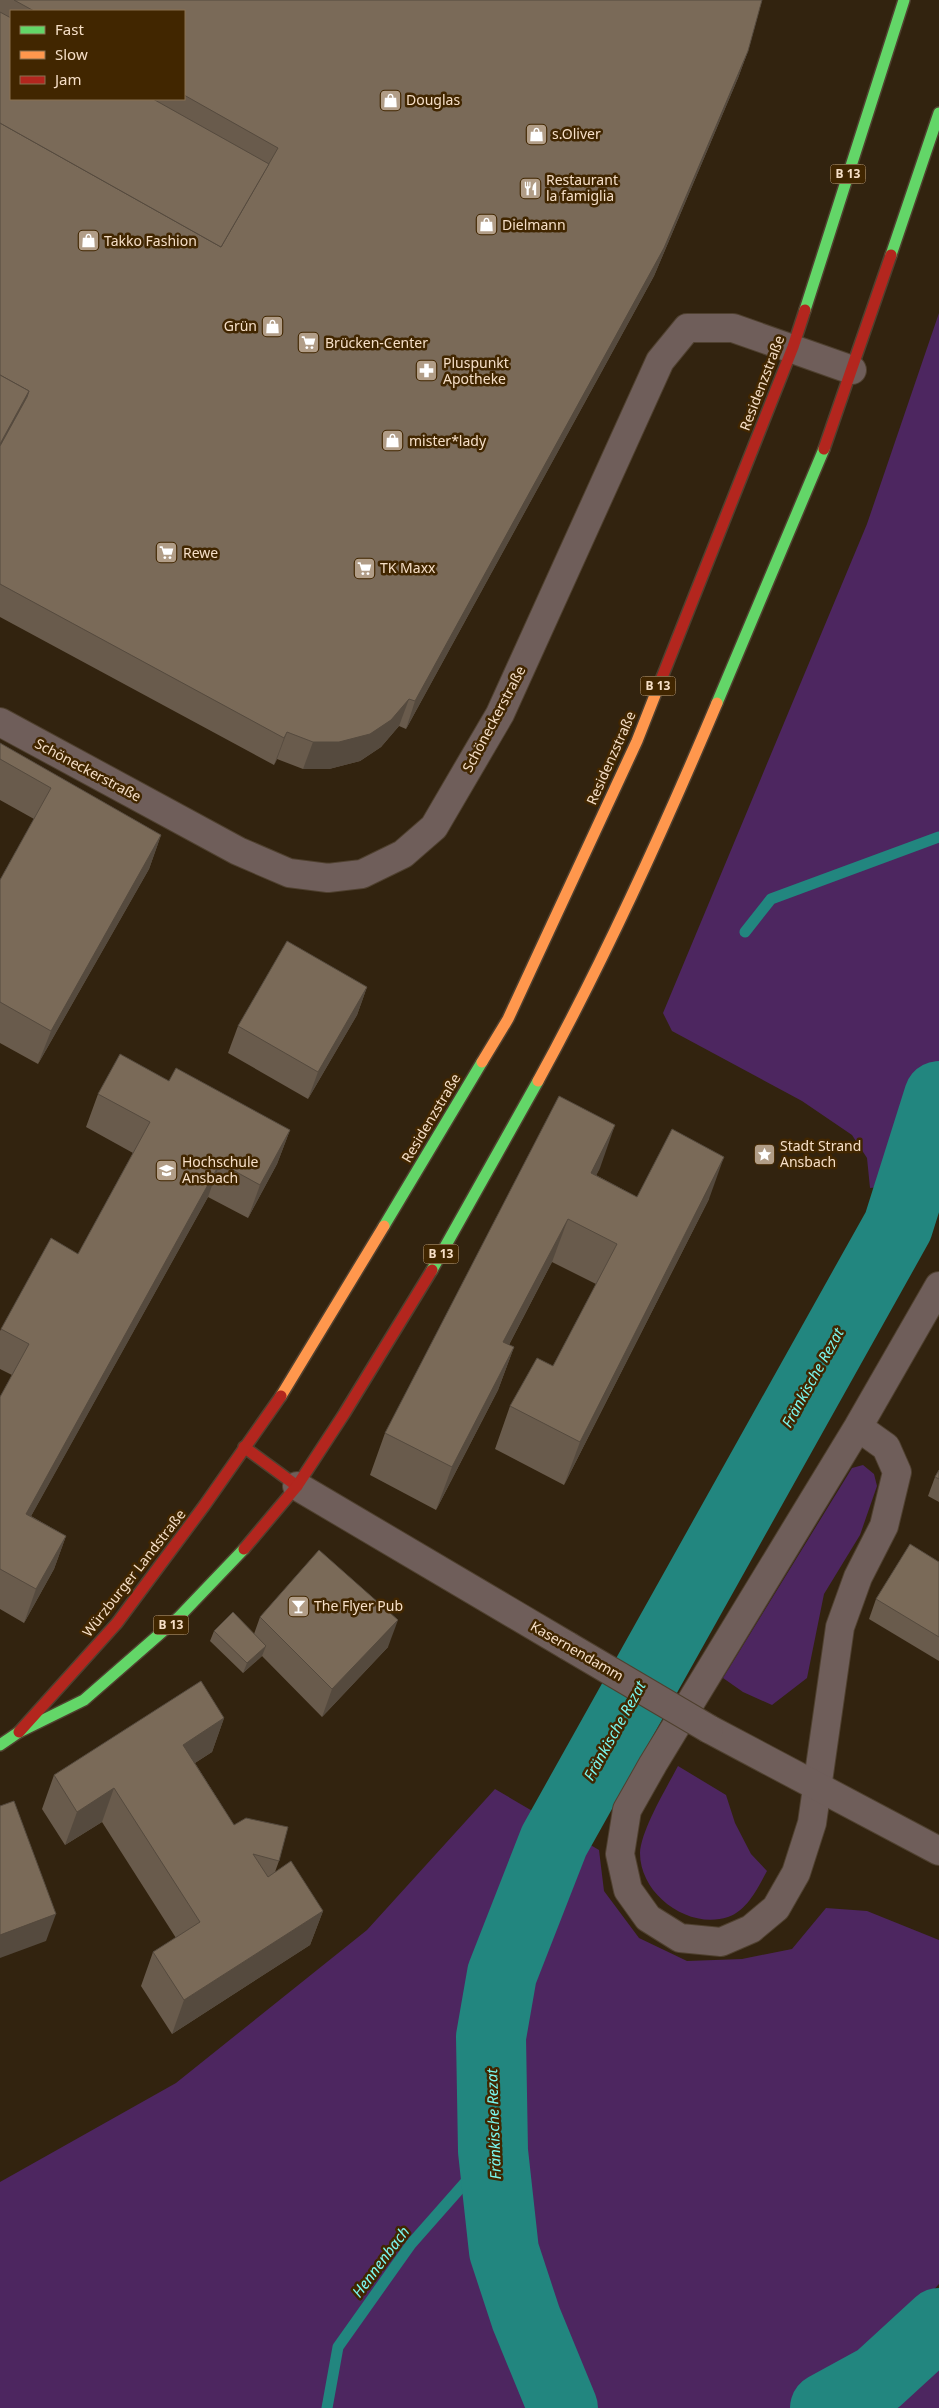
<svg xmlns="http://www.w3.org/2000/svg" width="939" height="2408" viewBox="0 0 939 2408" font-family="'Noto Sans',sans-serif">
<rect width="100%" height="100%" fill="#32230f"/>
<g fill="#4d2660">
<polygon points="939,313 939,1181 870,1188 867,1158 852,1135 802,1101 672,1031 663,1013 867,524"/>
<polygon points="863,1465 874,1474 877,1486 860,1535 824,1594 807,1678 772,1705 743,1692 723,1678 852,1468"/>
<path d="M678,1766L726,1795L735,1823L751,1854L767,1871C758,1887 748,1910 728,1917C689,1930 640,1895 640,1853C641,1830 667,1787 678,1766Z"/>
<polygon points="495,1789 599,1850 604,1891 639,1938 687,1961 742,1959 792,1949 826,1908 867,1911 939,1940 939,2284 872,2358 791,2408 0,2408 0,2182 176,2083 367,1930"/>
<polygon points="939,2358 939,2408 868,2408 924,2375"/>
</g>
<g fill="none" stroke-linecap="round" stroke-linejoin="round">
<g stroke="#22867f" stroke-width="11">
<polyline points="745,932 771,899 939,837"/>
<polyline points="327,2408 338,2347 411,2244 493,2151"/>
</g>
<g stroke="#22867f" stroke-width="70">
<polyline points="563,2408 526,2318 504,2251 493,2151 491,2037 502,1974 554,1841 898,1226 939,1096"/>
<polyline points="825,2408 878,2379 939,2323"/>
</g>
<defs>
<g id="street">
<polyline points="0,722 238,851 289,873 328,878 362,874 403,854 434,827 500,714 660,361 687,328 733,328 852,370"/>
<polyline points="858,1427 886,1447 897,1472 884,1526 858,1577 840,1627 812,1823 796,1873 776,1908 751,1929 721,1942 680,1938 648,1918 628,1890 620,1854 627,1810 653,1764 858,1427 939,1286"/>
<polyline points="297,1486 568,1646"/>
<polyline points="709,1729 939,1851"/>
</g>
<g id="fast">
<polyline points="891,255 939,113"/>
<polyline points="805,310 904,0"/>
<polyline points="717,703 824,449"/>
<polyline points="384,1226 482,1062"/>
<polyline points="432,1270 538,1081"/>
<polyline points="0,1745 19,1732 84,1700 178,1618 244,1549"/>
</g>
<g id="slow">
<polyline points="482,1062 508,1019 637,741 659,685"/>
<path d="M538,1081C605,959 663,831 717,703"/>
<polyline points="281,1396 384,1226"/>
</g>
<g id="jam">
<polyline points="824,449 891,255"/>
<polyline points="659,685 793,347 805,310"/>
<polyline points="244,1447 297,1486"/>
<polyline points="244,1549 297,1486 344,1414 432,1270"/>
<polyline points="19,1732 117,1623 204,1506 281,1396"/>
</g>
</defs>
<use href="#street" stroke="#4f402f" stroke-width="30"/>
<use href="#fast" stroke="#4f402f" stroke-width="14"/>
<use href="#slow" stroke="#4f402f" stroke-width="14"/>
<use href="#jam" stroke="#4f402f" stroke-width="14"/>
<use href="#street" stroke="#6f5e5a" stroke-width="28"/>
<use href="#fast" stroke="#63d668" stroke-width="11"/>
<use href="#slow" stroke="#ff974d" stroke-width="11"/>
<use href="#jam" stroke="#b3261e" stroke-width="11"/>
<defs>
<polyline id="street-bridge" points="568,1646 709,1729"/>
</defs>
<use href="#street-bridge" stroke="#4f402f" stroke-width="30" stroke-linecap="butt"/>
<use href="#street-bridge" stroke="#6f5e5a" stroke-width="28"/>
</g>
<g fill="#695b4c" fill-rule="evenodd">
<path d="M0,0H762L748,51L738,78L654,276L406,729L399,726L381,747L360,761L329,769H303L277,759L274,765L0,617ZM11,11H184V99H11Z"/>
<polygon points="0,743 161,835 149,869 38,1064 0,1043 0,880 34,819 0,800"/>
<polygon points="367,987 357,1015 308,1099 228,1053 238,1026"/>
<polygon points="169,1081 290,1130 277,1164 248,1218 208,1197 31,1516 66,1536 54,1569 24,1623 0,1609 0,1397 12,1375 0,1369 0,1331 1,1329 78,1254 133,1153 86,1127 98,1094"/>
<polygon points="600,1168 596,1175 637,1197 709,1199 564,1485 495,1449 510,1406 553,1366 596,1284 552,1262 509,1345 514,1347 498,1390 436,1510 370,1475 385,1433"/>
<polygon points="939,1470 939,1502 928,1496 935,1477"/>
<polygon points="939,1562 939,1661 869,1619 876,1599"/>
<polygon points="260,1617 388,1647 322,1717 262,1656 243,1673 210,1641 214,1631 254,1634"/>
<polygon points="224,1718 212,1752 195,1763 234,1825 279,1861 275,1872 323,1911 310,1945 172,2034 141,1986 153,1952 176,1938 102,1822 65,1845 42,1809 54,1775"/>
</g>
<g fill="#554a3e">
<polygon points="748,51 738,78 654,276 406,729 415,701"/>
<polygon points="29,391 17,425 0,455 0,444"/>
<polygon points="409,699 399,726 381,747 360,761 329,769 303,769 313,742"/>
<polygon points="287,732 277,759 274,765 284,738"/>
<polygon points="161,835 149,869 38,1064 51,1031"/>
<polygon points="367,987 357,1015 308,1099 318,1072"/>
<polygon points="615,1125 600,1168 576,1215 591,1173"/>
<polygon points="290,1130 277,1164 248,1218 260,1185"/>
<polygon points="724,1157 709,1199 564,1485 580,1442"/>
<polygon points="220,1163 208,1197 14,1547 26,1514"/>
<polygon points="568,1219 552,1262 488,1385 503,1342"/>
<polygon points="514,1347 498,1390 436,1510 452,1467"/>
<polygon points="66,1536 54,1569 24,1623 36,1589"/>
<polygon points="398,1620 388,1647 322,1717 332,1689"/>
<polygon points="266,1646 262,1656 243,1673 247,1663"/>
<polygon points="224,1718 212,1752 171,1778 183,1745"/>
<polygon points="114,1788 102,1822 65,1845 77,1812"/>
<polygon points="323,1911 310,1945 172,2034 184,2000"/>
<polygon points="56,1914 46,1941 0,1958 0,1935"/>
</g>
<g fill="#7a6a58" stroke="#554a3e">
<polygon points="14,0 762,0 748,51 664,248 415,701 409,699 391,720 370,734 339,742 313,742 287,732 284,738 0,584 0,446 27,397 29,391 0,375 0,123 221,247 278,148 184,95 184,11 34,11"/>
<polygon points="0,12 11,18 11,99 153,99 269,164 221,247 0,123"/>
<polygon points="0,375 29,391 0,444"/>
<polygon points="0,743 161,835 51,1031 0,1002 0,880 51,788 0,759"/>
<polygon points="287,941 367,987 318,1072 238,1026"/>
<polygon points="120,1054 169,1081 176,1068 290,1130 260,1185 220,1163 26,1514 66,1536 36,1589 0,1569 0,1397 29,1344 1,1329 51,1238 78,1254 150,1122 98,1094"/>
<polygon points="559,1096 615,1125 591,1173 637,1197 672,1129 724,1157 580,1442 510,1406 537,1358 553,1366 617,1244 568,1219 503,1342 514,1347 452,1467 385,1433"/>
<polygon points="939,1470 939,1479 935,1477"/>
<polygon points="910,1544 939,1562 939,1637 876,1599"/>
<polygon points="319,1550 398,1620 332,1689 260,1617"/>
<polygon points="233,1612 266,1646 247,1663 214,1631"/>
<polygon points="201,1681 224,1718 183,1745 234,1825 246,1818 288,1827 279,1861 253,1854 268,1877 291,1861 323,1911 184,2000 153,1952 200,1922 114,1788 77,1812 54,1775"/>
<polygon points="14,1801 56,1914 0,1935 0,1806"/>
</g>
<defs>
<symbol id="shop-square" viewBox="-11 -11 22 22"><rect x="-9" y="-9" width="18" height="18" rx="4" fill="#b19d87" stroke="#412600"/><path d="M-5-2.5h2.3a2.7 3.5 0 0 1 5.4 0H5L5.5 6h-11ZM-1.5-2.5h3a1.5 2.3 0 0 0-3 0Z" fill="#fff"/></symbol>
<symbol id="restaurant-square" viewBox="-11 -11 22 22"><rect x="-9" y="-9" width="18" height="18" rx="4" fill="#b19d87" stroke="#412600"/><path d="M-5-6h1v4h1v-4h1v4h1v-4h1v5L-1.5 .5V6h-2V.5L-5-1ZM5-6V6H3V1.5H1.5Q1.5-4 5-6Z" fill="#fff"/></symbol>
<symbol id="supermarket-square" viewBox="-11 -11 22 22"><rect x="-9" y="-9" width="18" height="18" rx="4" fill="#b19d87" stroke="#412600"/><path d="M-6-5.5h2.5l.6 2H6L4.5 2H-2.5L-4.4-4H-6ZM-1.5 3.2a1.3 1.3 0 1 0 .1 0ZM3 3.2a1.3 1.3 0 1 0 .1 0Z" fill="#fff"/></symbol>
<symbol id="pharmacy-square" viewBox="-11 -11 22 22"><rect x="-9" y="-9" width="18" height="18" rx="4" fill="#b19d87" stroke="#412600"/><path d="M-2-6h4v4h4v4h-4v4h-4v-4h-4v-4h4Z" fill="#fff"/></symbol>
<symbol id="sight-square" viewBox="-11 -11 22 22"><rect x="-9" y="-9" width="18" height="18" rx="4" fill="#b19d87" stroke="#412600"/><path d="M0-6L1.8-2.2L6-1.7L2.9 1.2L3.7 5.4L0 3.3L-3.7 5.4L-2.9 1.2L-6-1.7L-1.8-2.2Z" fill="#fff"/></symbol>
<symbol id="university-square" viewBox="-11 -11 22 22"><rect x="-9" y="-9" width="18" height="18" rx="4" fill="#b19d87" stroke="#412600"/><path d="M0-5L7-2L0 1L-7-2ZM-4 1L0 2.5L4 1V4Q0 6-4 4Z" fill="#fff"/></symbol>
<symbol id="bar-square" viewBox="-11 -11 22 22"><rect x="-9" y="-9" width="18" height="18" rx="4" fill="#b19d87" stroke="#412600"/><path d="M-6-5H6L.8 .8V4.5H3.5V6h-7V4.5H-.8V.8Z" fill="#fff"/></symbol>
</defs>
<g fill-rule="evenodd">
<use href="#shop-square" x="378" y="88" width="25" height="25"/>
<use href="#shop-square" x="524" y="122" width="25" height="25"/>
<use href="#restaurant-square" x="518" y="176" width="25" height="25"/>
<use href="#shop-square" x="474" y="212" width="25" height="25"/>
<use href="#shop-square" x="76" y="228" width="25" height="25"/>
<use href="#shop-square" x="260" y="314" width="25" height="25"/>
<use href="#supermarket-square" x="296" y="330" width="25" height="25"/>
<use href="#pharmacy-square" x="414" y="358" width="25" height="25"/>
<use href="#shop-square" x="380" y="428" width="25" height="25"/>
<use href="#supermarket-square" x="154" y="540" width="25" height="25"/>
<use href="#supermarket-square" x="352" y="556" width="25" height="25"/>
<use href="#sight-square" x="752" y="1142" width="25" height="25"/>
<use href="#university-square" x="154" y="1158" width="25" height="25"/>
<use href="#bar-square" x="286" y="1594" width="25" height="25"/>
</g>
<g text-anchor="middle" stroke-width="5" stroke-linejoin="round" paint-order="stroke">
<g fill="#412600" stroke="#c0a88b" stroke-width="1">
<rect x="830.5" y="164.5" width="35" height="19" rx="4"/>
<rect x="640.5" y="676.5" width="35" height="19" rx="4"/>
<rect x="423.5" y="1244.5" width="35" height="19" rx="4"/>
<rect x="153.5" y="1615.5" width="35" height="19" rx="4"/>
</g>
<g font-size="12" font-weight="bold" fill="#f6dfc7">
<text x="848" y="178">B 13</text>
<text x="658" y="690">B 13</text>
<text x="441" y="1258">B 13</text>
<text x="171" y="1629">B 13</text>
</g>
<g font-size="14" fill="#f6dfc7" stroke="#412600" text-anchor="start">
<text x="406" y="105">Douglas</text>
<text x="552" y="139">s.Oliver</text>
<text x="546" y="185">Restaurant<tspan x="546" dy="16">la famiglia</tspan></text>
<text x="502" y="230">Dielmann</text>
<text x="104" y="246">Takko Fashion</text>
<text x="257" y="331" text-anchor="end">Grün</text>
<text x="325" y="348">Brücken-Center</text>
<text x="443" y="368">Pluspunkt<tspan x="443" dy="16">Apotheke</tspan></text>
<text x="409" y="446">mister*lady</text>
<text x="183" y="558">Rewe</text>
<text x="380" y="573">TK Maxx</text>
<text x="780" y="1151">Stadt Strand<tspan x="780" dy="16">Ansbach</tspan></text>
<text x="182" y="1167">Hochschule<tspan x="182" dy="16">Ansbach</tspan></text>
<text x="314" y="1611">The Flyer Pub</text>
</g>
<g font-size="14" fill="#f6dfc7" stroke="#412600">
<text transform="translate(762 383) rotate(-69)" y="5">Residenzstraße</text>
<text transform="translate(494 719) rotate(-62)" y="5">Schöneckerstraße</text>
<text transform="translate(611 758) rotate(-66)" y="5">Residenzstraße</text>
<text transform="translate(88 770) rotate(28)" y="5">Schöneckerstraße</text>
<text transform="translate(431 1118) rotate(-59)" y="5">Residenzstraße</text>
<text transform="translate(134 1573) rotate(-52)" y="5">Würzburger Landstraße</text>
<text transform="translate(577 1651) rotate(30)" y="5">Kasernendamm</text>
</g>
<g font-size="15" font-style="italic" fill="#7bf8f0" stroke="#412600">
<text transform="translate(813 1378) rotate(-61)" y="5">Fränkische Rezat</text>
<text transform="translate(615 1731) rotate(-61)" y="5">Fränkische Rezat</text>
<text transform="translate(494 2124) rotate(-92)" y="5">Fränkische Rezat</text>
<text transform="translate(381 2262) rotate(-53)" y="5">Hennenbach</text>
</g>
</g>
<rect x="10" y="10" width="175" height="90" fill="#412600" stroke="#897050"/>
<rect x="20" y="26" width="25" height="8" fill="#63d668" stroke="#897050"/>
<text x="55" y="35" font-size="15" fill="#f6dfc7">Fast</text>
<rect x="20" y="51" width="25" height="8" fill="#ff974d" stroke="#897050"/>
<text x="55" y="60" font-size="15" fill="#f6dfc7">Slow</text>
<rect x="20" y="76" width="25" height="8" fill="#b3261e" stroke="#897050"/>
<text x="55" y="85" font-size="15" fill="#f6dfc7">Jam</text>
</svg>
